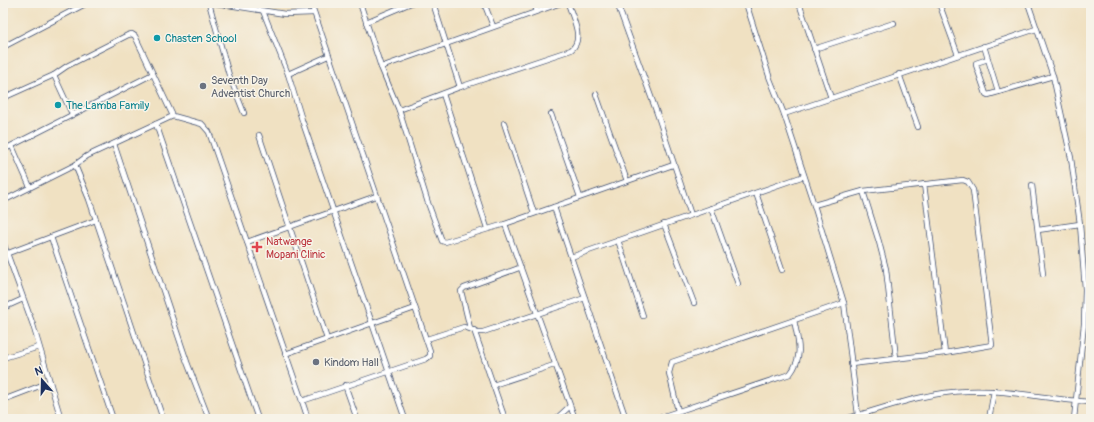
<svg xmlns="http://www.w3.org/2000/svg" width="1094" height="422" viewBox="0 0 1094 422" font-family="Pangolin,sans-serif">
<rect width="100%" height="100%" fill="#f7f3e8"/>
<filter id="ink" filterUnits="userSpaceOnUse"><feTurbulence type="fractalNoise" baseFrequency=".025" numOctaves="2"/><feDisplacementMap in="SourceGraphic" scale="8" xChannelSelector="R" yChannelSelector="G"/><feConvolveMatrix kernelMatrix="1 2 1 2 8 2 1 2 1" color-interpolation-filters="sRGB"/></filter>
<filter id="wash" filterUnits="userSpaceOnUse"><feTurbulence type="fractalNoise" baseFrequency=".012" numOctaves="4" result="noise"/><feDisplacementMap in="SourceGraphic" scale="16" xChannelSelector="R" yChannelSelector="G"/><feGaussianBlur stdDeviation="0.9" result="paint"/><feColorMatrix in="noise" values="0 0 0 0 0 0 0 0 0 0 0 0 0 0 0 0 0 1.4 0 .05"/><feComposite in="paint" operator="in"/></filter>
<g filter="url(#wash)">
<rect width="100%" height="100%" fill="#f0e1c2"/>
</g>
<g filter="url(#ink)">
<g fill="none" stroke-linecap="round" stroke-linejoin="round">
<defs>
<g id="street">
<polyline points="209,3 229,75 244,113"/>
<polyline points="215,3 285,14 314,13"/>
<polyline points="360,3 381,67 399,110 428,203 442,241 445,242 505,224 673,165"/>
<polyline points="431,3 434,6 460,87"/>
<polyline points="484,3 493,26"/>
<polyline points="534,3 537,11"/>
<polyline points="617,3 658,116 691,215"/>
<polyline points="746,3 770,79 784,114 814,205 844,303 858,415"/>
<polyline points="799,3 831,98"/>
<polyline points="939,3 958,55"/>
<polyline points="1028,3 1053,76 1071,158 1080,224 1085,289 1084,324 1074,419"/>
<polyline points="263,11 288,74 302,120 405,419"/>
<polyline points="366,22 411,3"/>
<polyline points="984,46 998,92"/>
<polyline points="3,47 87,3"/>
<polyline points="814,49 894,23"/>
<polyline points="988,59 976,63 976,65 986,94 988,95 1053,76"/>
<polyline points="381,67 561,3"/>
<polyline points="288,74 328,56"/>
<polyline points="899,74 918,127"/>
<polyline points="54,75 72,114"/>
<polyline points="443,94 487,228"/>
<polyline points="596,94 627,181"/>
<polyline points="3,98 54,75 67,66 128,35 132,34 135,36 173,116 202,124 209,132 302,401"/>
<path d="M399,110L460,87L571,50C585,39 572,17 568,3"/>
<polyline points="551,114 580,197"/>
<polyline points="784,114 1036,29"/>
<polyline points="504,123 534,213"/>
<polyline points="156,124 258,419"/>
<polyline points="259,135 327,339"/>
<polyline points="114,144 187,362 209,419"/>
<polyline points="12,146 30,187"/>
<polyline points="3,150 153,74"/>
<polyline points="75,165 89,199 163,419"/>
<polyline points="924,184 945,353"/>
<polyline points="1032,185 1043,274"/>
<polyline points="863,191 879,242 886,269 896,358"/>
<polyline points="756,193 782,270"/>
<polyline points="3,201 75,165 87,156 173,116"/>
<polyline points="814,205 863,191 963,180 968,182 973,190 992,345 945,353 851,364"/>
<polyline points="554,207 571,257"/>
<polyline points="711,208 738,284"/>
<polyline points="505,224 575,419"/>
<polyline points="664,224 694,303"/>
<polyline points="1038,230 1080,224"/>
<polyline points="51,237 113,419"/>
<polyline points="618,240 643,316"/>
<polyline points="3,242 33,325 61,419"/>
<polyline points="247,242 376,196"/>
<polyline points="3,255 96,220"/>
<polyline points="3,308 23,299"/>
<polyline points="470,328 461,291 464,288 519,268"/>
<polyline points="474,330 505,419"/>
<polyline points="427,339 464,327 478,332 483,332 585,298"/>
<polyline points="285,354 415,308"/>
<polyline points="3,358 39,347"/>
<polyline points="345,385 357,419"/>
<polyline points="493,385 554,365"/>
<polyline points="3,400 50,382"/>
<polyline points="678,411 669,373 672,362 844,303"/>
<polyline points="308,419 302,401 426,359 430,356 430,351 311,3"/>
<polyline points="556,419 570,406"/>
<polyline points="626,419 571,257 804,176"/>
<path d="M655,419L790,374C804,356 798,341 794,320"/>
<path d="M845,419C884,408 926,392 967,391C1009,389 1049,400 1091,402"/>
<polyline points="989,419 994,391"/>
</g>
</defs>
<use href="#street" stroke="#3b4a6d" stroke-width="6"/>
<use href="#street" stroke="#fff" stroke-width="4.5"/>
</g>
</g>
<g fill="#0f9aa8" stroke="#f7f3e8" stroke-width="1.5">
<circle cx="157" cy="38" r="4"/>
<circle cx="58" cy="105" r="4"/>
</g>
<g fill="#6b7280" stroke="#f7f3e8" stroke-width="1.5">
<circle cx="203" cy="86" r="4"/>
<circle cx="316" cy="362" r="4"/>
</g>
<path fill="#e0444e" stroke="#f7f3e8" stroke-width="1.5" d="M255 241h4v4h4v4h-4v4h-4v-4h-4v-4h4z"/>
<g text-anchor="middle" stroke-width="3" stroke-linejoin="round" paint-order="stroke">
<g font-size="11" fill="#0d838f" stroke="#f7f3e8" text-anchor="start">
<text x="165" y="42">Chasten School</text>
<text x="66" y="109">The Lamba Family</text>
</g>
<g font-size="11" fill="#5b616d" stroke="#f7f3e8" text-anchor="start">
<text x="211" y="84">Seventh Day<tspan x="211" dy="13">Adventist Church</tspan></text>
<text x="324" y="366">Kindom Hall</text>
</g>
<g font-size="11" fill="#be3a42" stroke="#f7f3e8" text-anchor="start">
<text x="266" y="245">Natwange<tspan x="266" dy="13">Mopani Clinic</tspan></text>
</g>
</g>
<rect width="1094" height="422" fill="none" stroke="#f7f3e8" stroke-width="16"/>
<g transform="translate(42 380) rotate(340)" stroke="#f7f3e8" stroke-width="3" paint-order="stroke">
<path d="M0-3L7 15L0 10L-7 15Z" fill="#1b2f5e"/>
<text y="-6" font-size="11" font-weight="bold" text-anchor="middle" fill="#1b2f5e">N</text>
</g>
</svg>
